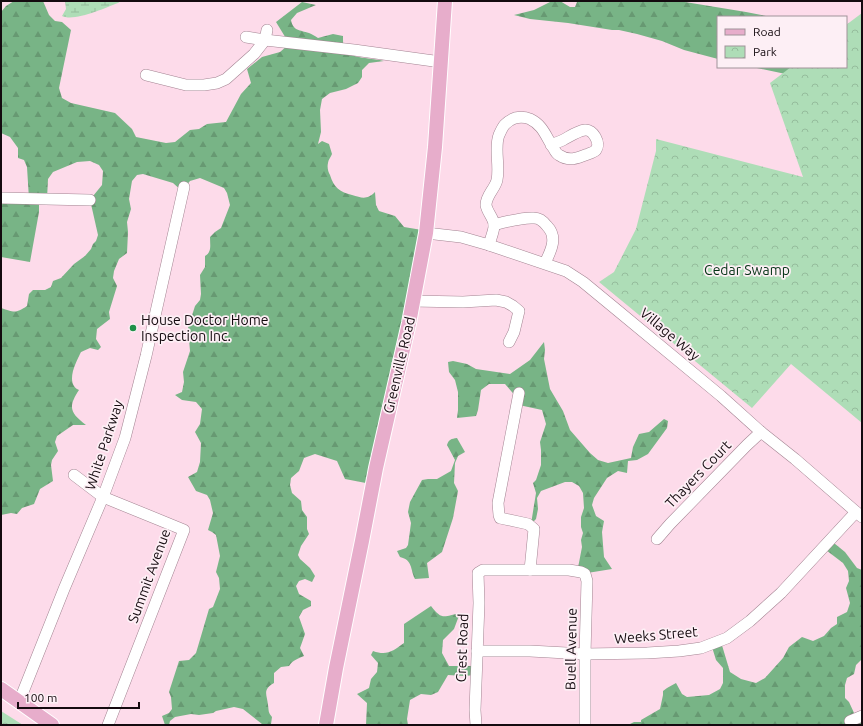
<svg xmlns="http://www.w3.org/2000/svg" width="863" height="726" viewBox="0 0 863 726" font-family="Ubuntu,sans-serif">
<defs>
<pattern id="forest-firs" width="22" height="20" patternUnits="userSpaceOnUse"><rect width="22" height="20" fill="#78b486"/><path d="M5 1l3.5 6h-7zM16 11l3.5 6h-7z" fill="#679972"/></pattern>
<pattern id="wetland-marsh" width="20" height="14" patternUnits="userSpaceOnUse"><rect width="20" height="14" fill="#aeddb7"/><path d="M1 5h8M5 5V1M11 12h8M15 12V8" fill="none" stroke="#95bc9c"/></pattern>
<pattern id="park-crowns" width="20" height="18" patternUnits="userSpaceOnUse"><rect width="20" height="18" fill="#aeddb7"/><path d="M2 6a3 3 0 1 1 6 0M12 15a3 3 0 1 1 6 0" fill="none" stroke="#95bc9c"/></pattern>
</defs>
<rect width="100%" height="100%" fill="#fddbea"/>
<g fill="url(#forest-firs)">
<path d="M14,1H43L49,15L55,21L62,22L71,30L59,88L62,98L71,103L115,113L132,129L136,137L166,143L175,142L190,130L199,129L207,124L226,122L241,94L251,83L247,69L262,57L280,52L287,46V40L276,22L302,2L316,5L297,13L291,20C293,31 300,30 309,33C312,34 315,36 318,38L333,34L343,36C343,40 343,46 344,49C349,59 374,58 384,61L369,63L362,70V77L358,83L346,89L330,93L322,99L320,110L321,132L318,144L322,141L329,144L332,154C331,157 328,160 328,163C327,167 328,172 330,175C334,188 340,192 352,195C362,198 367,200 375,192L376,205L379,211L395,216L404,227L422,230L371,484L345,479L337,461L315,454L304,458L299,471L291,478L290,485L292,493L301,501L302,510L307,517V529L309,534L301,546L298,555L300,559L310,568L315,576L312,582L305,579L299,581L296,586L299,594L311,601V606L303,610L299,617L305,634L300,648L304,656C297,659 293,660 289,666L281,667L274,673V683C262,690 267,694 268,705C269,712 268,712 272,717L271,724H262L243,709L234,707L216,711L213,713L199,715L191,714L175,717L170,721L169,725H165L162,716L169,713L172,709L171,697L169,692L179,661L189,660L196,653L209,609L213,607L220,589L219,578L216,572L220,556L216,535L212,532L208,530L213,513L210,500L207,495L196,491L188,477L197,472L200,462L201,443L195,432L200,424L202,409L196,402L182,400L175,395L182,392L184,382L183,372L190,351L188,328L195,306L200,300L201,294L200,275L205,267V256C212,252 210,245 210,237L215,232L221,228L230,205L227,193L224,188L200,178L190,181L182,191L173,183L143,174L137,175L132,181L129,199L131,209L127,222L128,232L127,253L119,259L114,271L113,278L117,286L109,312L110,319L97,329L96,339L101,347L98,350L90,348L81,352C77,360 68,377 74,386C75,388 77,389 79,390C67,408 71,413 86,425H73L57,436L55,442L58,451L52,460L51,465L53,481L40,489L34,504L22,508L17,514L11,513L1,515V308C14,312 15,314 27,306L29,294L33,290H45L51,287L53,281L61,278L74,264L85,256L91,249L93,244L96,241L98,235L91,204L89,201L102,185L103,171L99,165L90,161L77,162L53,172L48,179L47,199L39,201V212L30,262L1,257V199H29L27,167L24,160L18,158V148L10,137L1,133V12L6,6Z"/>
<polygon points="552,1 560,1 570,7 575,7 577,2 576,1 679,1 746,12 771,17 718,17 718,59 684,50 662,41 637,34 619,30 612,30 568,23 530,19 514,15 534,10"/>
<polygon points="752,67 823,67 809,79"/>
<polygon points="544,342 545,350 544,359 550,389 563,411 570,430 590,453 598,460 608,463 631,458 633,447 639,434 649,432 664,419 668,421 667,428 648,454 637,460 628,461 627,473 618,471 607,478 594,498 592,505 596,516 604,521 602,532 604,557 612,569 581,574 577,573 582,547 581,540 583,533 581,527 581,517 584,508 583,493 579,486 572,482 565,482 541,491 537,498 538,509 536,519 531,524 536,493 533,483 536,480 541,465 541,450 540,442 546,424 542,410 519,405 518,399 505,384 489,384 481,390 478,410 476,416 457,418 458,410 458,392 455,380 449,372 448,362 453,361 467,364 476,369 510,374 530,360"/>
<path d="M457,438L465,452L458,456L455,463L454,483L458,491L453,518L442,552L427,563L429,578L415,579C410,569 413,560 400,557L397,551L406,548L408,545L411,523L408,512L410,502L422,480L428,479H437L451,471L455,460L447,445C449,439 451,439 457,438Z"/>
<polygon points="829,539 845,552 857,568 862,570 862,659 856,665 854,674 847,678 845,685 845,698 849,702 855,715 862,714 862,725 629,725 630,724 634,722 641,722 641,720 660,709 663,695 663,691 667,688 676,683 682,694 687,697 709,695 720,689 723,683 723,668 716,660 712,647 721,642 730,672 741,679 756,683 765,678 783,658 789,647 802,637 813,641 824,636 831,628 837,624 837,617 847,612 850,603 846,588 849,581 848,571 843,563 822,547"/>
<path d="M431,606C442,620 443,617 460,613L454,629L443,640L442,653L449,666H477L476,675L464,676L448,675L438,692L431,695L421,694L410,700L407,719L408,725H366L367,703L357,694L369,688L371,679L377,672L378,663L371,655L373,651C387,656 393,651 404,643V624Z"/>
</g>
<path fill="url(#wetland-marsh)" d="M65,1H121L118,3C105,8 74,22 62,16L66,9Z"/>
<g fill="url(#park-crowns)">
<polygon points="862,13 862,423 791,364 752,408 599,282 614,272 636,229 656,151 656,139 803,177 770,83 791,67 846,67 846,25"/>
<polygon points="1,711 23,725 1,725"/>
</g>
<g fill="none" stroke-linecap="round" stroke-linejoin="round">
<defs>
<g id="minor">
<polyline points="246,37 265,40 354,50 441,62"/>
<polyline points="146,75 186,85 204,85 217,83 226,79 254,54 265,40 267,30"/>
<polyline points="1,198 90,200"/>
<path d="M494,225C505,222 523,217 534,218C539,218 544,222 547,226C558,237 551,251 545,263"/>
<polyline points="426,233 461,237 489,245 566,271 583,282 617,310 721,396 761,432 795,459 862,517"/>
<path d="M489,245C490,240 495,229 494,224C493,217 487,212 486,205C486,195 495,189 497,180C500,166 494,147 499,135C503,126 505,122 515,118C520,117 525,117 530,119C543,125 546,137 554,149C555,151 557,154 559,155C569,162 578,158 588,154C591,153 594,152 596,150C601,143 593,129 585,130C577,131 569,137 563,140C559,142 555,143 551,145"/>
<polyline points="413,301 463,302 496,300 506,302 513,306 519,311 514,332 509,342"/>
<polyline points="519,393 498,503 499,515 500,518 528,524 534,529 530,570"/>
<polyline points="74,475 103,497 184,530 108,725"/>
<polyline points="657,539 670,524 747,445 761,432"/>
<polyline points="477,651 530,651 585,654 647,653 679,651 701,648 727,638 750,621 781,593 856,512"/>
<polyline points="19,702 64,589 103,497 125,438 146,356 184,187"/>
<polyline points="850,721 862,716"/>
<polyline points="476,725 475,710 479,603 478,573 483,570 569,570 581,572 585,574 587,581 585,654 585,725"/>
</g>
<g id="major">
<polyline points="1,689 52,725"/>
<polyline points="326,725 336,668 362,541 376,468 409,323 426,233 435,147 445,1"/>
</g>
</defs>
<use href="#minor" stroke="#a38492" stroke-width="12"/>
<use href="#major" stroke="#fff" stroke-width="16"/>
<use href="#minor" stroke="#fff" stroke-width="11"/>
<use href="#major" stroke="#e7adcb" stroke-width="14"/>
</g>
<circle fill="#209049" stroke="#fdeff5" stroke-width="1.5" cx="133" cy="328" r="4"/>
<g text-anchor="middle" stroke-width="3.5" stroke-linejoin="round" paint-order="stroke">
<g font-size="14" fill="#063517" stroke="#fdeff5">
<text x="747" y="275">Cedar Swamp</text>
</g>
<g font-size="14" fill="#140a0f" stroke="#fdeff5" text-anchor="start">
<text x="141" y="325">House Doctor Home<tspan x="141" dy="16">Inspection Inc.</tspan></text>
</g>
<g font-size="14" fill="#140a0f" stroke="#fdeff5">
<text transform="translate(670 334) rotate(40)" y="5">Village Way</text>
<text transform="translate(399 365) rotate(-77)" y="5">Greenville Road</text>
<text transform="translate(104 445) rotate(-72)" y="5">White Parkway</text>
<text transform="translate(698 474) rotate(-46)" y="5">Thayers Court</text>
<text transform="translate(149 576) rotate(-70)" y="5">Summit Avenue</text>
<text transform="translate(656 635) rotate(-5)" y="5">Weeks Street</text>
<text transform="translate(462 648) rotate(-88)" y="5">Crest Road</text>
<text transform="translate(571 649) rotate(-89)" y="5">Buell Avenue</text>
</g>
</g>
<rect width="863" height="726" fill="none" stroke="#140a0f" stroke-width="4"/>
<rect x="717" y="16" width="130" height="52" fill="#fdeff5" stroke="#a09399"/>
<rect x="725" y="29" width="20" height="6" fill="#e7adcb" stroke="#a09399"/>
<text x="753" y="36" font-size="12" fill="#140a0f">Road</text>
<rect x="725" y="46" width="20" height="12" fill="url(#park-crowns)" stroke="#a09399"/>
<text x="753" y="56" font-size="12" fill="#140a0f">Park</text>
<path d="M18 702v6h121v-6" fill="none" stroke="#140a0f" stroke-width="2"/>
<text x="24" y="702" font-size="12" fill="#140a0f" stroke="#fdeff5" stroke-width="3" paint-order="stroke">100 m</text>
</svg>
